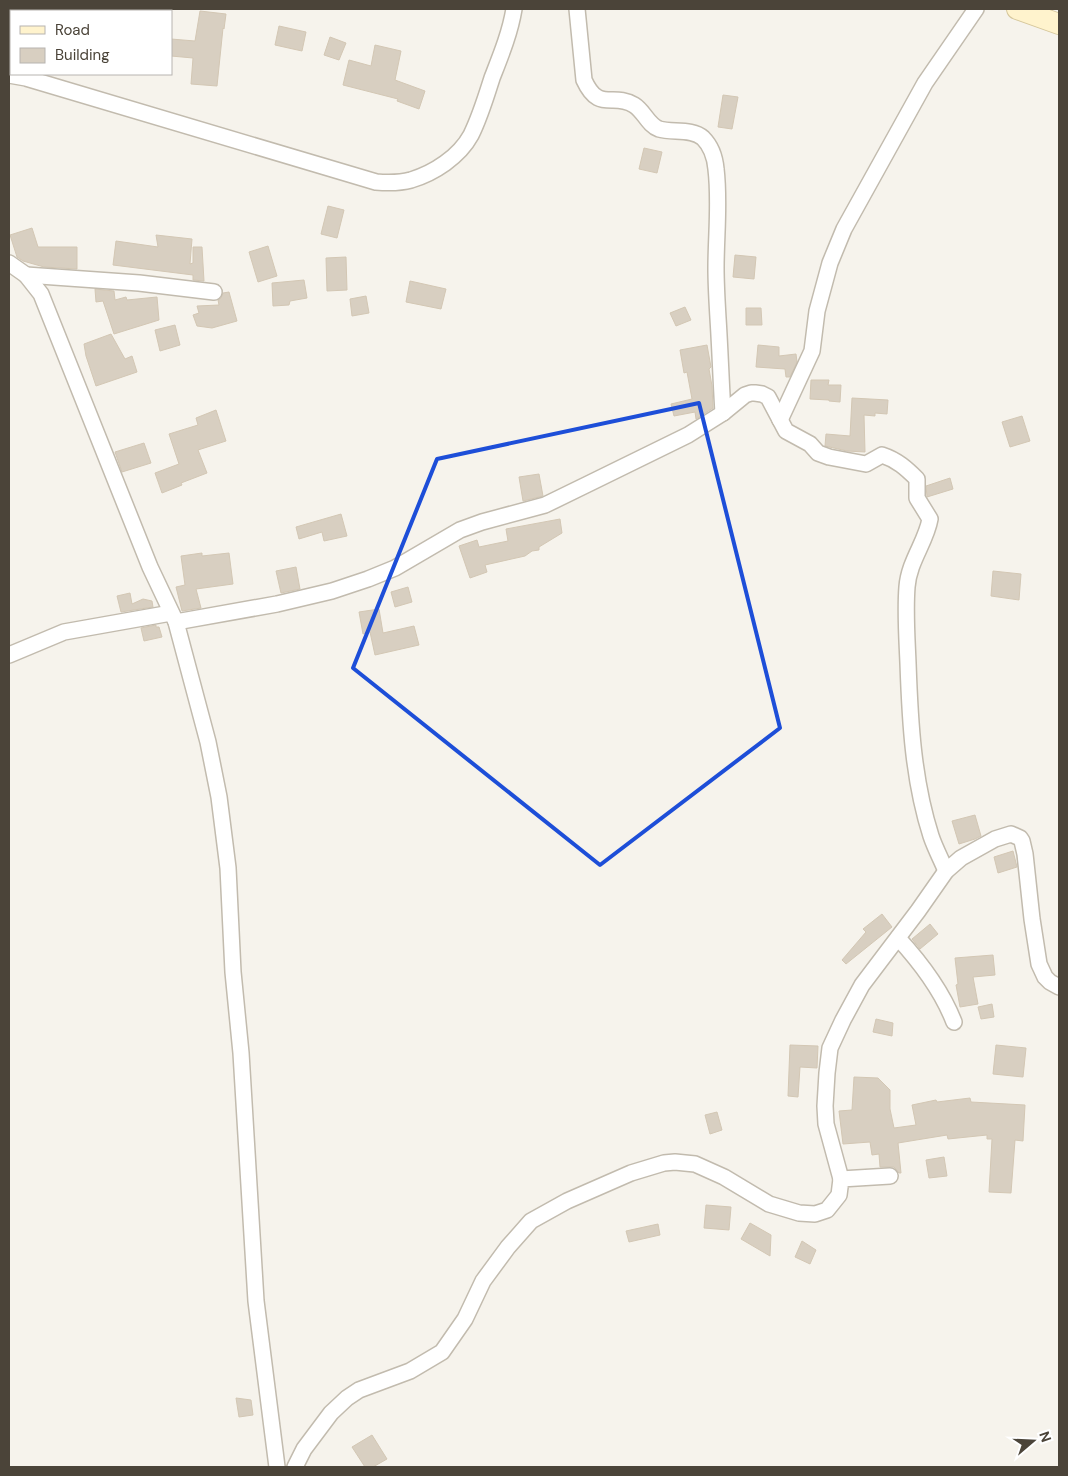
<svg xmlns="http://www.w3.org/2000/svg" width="1068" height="1476" viewBox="0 0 1068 1476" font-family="'DM Sans',sans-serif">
<rect width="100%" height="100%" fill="#f6f3ec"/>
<g fill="#d8cfc1" stroke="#d3c7b4">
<polygon points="200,11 226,14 224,29 223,28 217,86 191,84 193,58 171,56 171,39 195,41"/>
<polygon points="279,26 306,32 302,51 275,45"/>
<polygon points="330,37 346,43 339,60 324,55"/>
<polygon points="375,45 401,51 395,80 425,91 419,109 397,101 398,99 343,85 349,60 371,66"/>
<polygon points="723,95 738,97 732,129 718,127"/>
<polygon points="644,148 662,152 657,173 639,169"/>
<polygon points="328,206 344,210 337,238 321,234"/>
<polygon points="32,228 38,247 77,247 77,269 44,267 23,261 17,257 10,235"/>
<polygon points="156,235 192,239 190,264 193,263 193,247 202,247 204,281 193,280 193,275 113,265 116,241 158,247"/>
<polygon points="268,246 277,276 258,282 249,252"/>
<polygon points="735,255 756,257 754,279 733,277"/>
<polygon points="346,257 347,290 327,291 326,258"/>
<polygon points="304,280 307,298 290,301 289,305 273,306 272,283"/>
<polygon points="410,281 446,289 441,309 406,302"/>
<polygon points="95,289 114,291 115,300 126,297 127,300 157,297 159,320 114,334 103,301 96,302"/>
<polygon points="229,292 237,321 212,328 197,326 193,315 199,313 197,306 219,305 218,300 221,298 223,293"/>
<polygon points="366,296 369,313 352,316 350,299"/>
<polygon points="685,307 691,320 676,326 670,313"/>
<polygon points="746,308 761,308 762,325 746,325"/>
<polygon points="175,325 180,345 160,351 155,330"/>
<polygon points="111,334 125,359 132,356 137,372 96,386 86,356 84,344"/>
<polygon points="707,345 711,367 709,369 712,386 713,408 696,419 695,412 674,416 671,404 692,399 687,372 684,373 680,350"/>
<polygon points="758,345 779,347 779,356 796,354 797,362 790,377 786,377 785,369 756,367"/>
<polygon points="811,380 829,380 828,385 841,385 840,402 829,401 829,400 810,399"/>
<polygon points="852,398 888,400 887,414 875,413 875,416 864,415 865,452 847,451 825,446 826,434 850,436"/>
<polygon points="216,410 226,441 198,450 207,473 181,483 182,485 162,493 155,473 179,464 169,434 198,425 196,418"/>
<polygon points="1022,416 1030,441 1010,447 1002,422"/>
<polygon points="144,443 151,463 122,472 115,452"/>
<polygon points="539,474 543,496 523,501 519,477"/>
<polygon points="950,478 953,489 927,497 926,486"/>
<polygon points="341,514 347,536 324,541 322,532 299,539 296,527"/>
<polygon points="560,519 562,533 539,547 539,550 532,551 525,556 485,565 487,572 470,578 459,546 477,540 479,547 508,541 506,529"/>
<polygon points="202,553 202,556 229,553 233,584 196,589 201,608 182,611 176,587 185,585 181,556"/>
<polygon points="296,567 300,589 281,593 276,571"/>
<polygon points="993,571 1021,574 1019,600 991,596"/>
<polygon points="408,587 412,602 395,607 391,592"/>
<polygon points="130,593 132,604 143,599 152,601 153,607 121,612 117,596"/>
<polygon points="379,609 383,633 414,626 419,645 375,655 370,632 363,634 359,612"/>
<polygon points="156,625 156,627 159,627 162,637 144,641 141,628"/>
<polygon points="975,815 981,836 975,839 959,844 952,821"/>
<polygon points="1013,851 1017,867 998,873 994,857"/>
<polygon points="882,914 892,927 846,964 842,960 866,932 863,929"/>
<polygon points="930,924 938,934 920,949 912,939"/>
<polygon points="993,955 995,975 973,977 978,1004 960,1007 956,985 958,984 955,958"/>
<polygon points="992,1004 994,1017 981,1019 978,1007"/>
<polygon points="876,1019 893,1023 892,1036 873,1032"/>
<polygon points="790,1045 818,1046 817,1068 800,1067 798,1097 788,1096"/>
<polygon points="996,1045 1026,1048 1023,1077 993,1074"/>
<polygon points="854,1077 878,1078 890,1090 890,1109 894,1128 916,1125 912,1105 936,1100 937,1102 970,1098 971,1102 1025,1105 1023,1141 1015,1140 1011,1193 989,1192 992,1139 987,1139 987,1135 948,1139 947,1135 898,1143 901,1173 899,1173 894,1167 880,1167 879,1154 872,1155 870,1142 843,1144 839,1111 852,1110"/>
<polygon points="717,1112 722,1130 710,1134 705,1115"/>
<polygon points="944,1157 947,1176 929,1178 926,1160"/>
<polygon points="706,1205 731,1207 729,1230 704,1228"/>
<polygon points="750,1223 771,1235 770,1256 741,1239"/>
<polygon points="658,1224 660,1235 629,1242 626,1231"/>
<polygon points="802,1241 816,1250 810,1264 795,1257"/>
<polygon points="236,1398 251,1400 253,1415 239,1417"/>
<polygon points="372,1435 387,1459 373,1467 365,1467 352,1447"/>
</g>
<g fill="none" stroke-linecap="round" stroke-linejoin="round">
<defs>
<g id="street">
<path d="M577,9L584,80C599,113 613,92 634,105C644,111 648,125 659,129C672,133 692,128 703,138C711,146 715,158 716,169C720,202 716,235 716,268C716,285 717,301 718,318C720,349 721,381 723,413"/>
<polyline points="9,51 11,50"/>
<path d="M9,75L26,78L376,182C388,183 400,183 411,180C434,173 459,157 471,135C480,117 486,97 492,78C501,55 510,33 514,9"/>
<polyline points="9,263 26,275 41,294 150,567 176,622 208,742 219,797 228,868 233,972 241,1053 256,1301 277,1467"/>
<polyline points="26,275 139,283 214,292"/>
<polyline points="780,420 812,351 817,311 830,263 844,229 925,83 976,9"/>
<path d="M176,622L277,604L332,591L368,579L395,568L460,530L482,522L545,505L586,485L688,435L723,413L745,395L751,393H755L762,394L768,397L786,431L810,444L818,453L829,457L866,464L882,455C897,460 906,468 917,479V498L930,519C926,542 909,561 907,587C905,612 907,638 908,663C910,721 913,780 931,836C935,848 941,859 946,871"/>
<polyline points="9,655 64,632 171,613"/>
<path d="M898,938C921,963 942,991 954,1022"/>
<polyline points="841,1179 826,1124 825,1106 827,1073 830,1048 843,1020 862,985 918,911 946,871 961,858 995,839 1011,834 1020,838 1022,841 1025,854 1032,919 1039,964 1045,977 1050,982 1059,987"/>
<polyline points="295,1467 304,1449 331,1413 347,1398 359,1390 410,1371 442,1352 465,1319 483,1281 508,1247 531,1221 567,1201 631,1173 664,1163 675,1162 695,1164 724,1177 769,1204 799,1213 815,1214 827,1210 839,1195 841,1179 890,1176"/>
</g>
<polyline id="secondary" points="1017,9 1059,24"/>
</defs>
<use href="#street" stroke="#c2bbae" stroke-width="18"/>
<use href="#secondary" stroke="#d6c79b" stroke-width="22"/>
<use href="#street" stroke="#fff" stroke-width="15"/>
<use href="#secondary" stroke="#fff3cd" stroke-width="20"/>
</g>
<path fill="none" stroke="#1d4ed8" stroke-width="4" stroke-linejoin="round" d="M699,403L780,728L600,865L353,668L437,459Z"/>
<rect width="1068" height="1476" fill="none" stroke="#4b4439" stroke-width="20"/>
<rect x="10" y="10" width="162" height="65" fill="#ffffff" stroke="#b7b4b0"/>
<rect x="20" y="26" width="25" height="8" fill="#fff3cd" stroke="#b7b4b0"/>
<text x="55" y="35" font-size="15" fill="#4b4439">Road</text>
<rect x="20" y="48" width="25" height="15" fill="#d8cfc1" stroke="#b7b4b0"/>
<text x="55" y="60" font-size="15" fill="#4b4439">Building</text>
<g transform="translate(1033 1441) rotate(71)" stroke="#ffffff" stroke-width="4" paint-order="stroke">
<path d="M0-4L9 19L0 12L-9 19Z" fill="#4b4439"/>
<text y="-8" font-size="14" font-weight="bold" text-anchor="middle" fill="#4b4439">N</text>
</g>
</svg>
